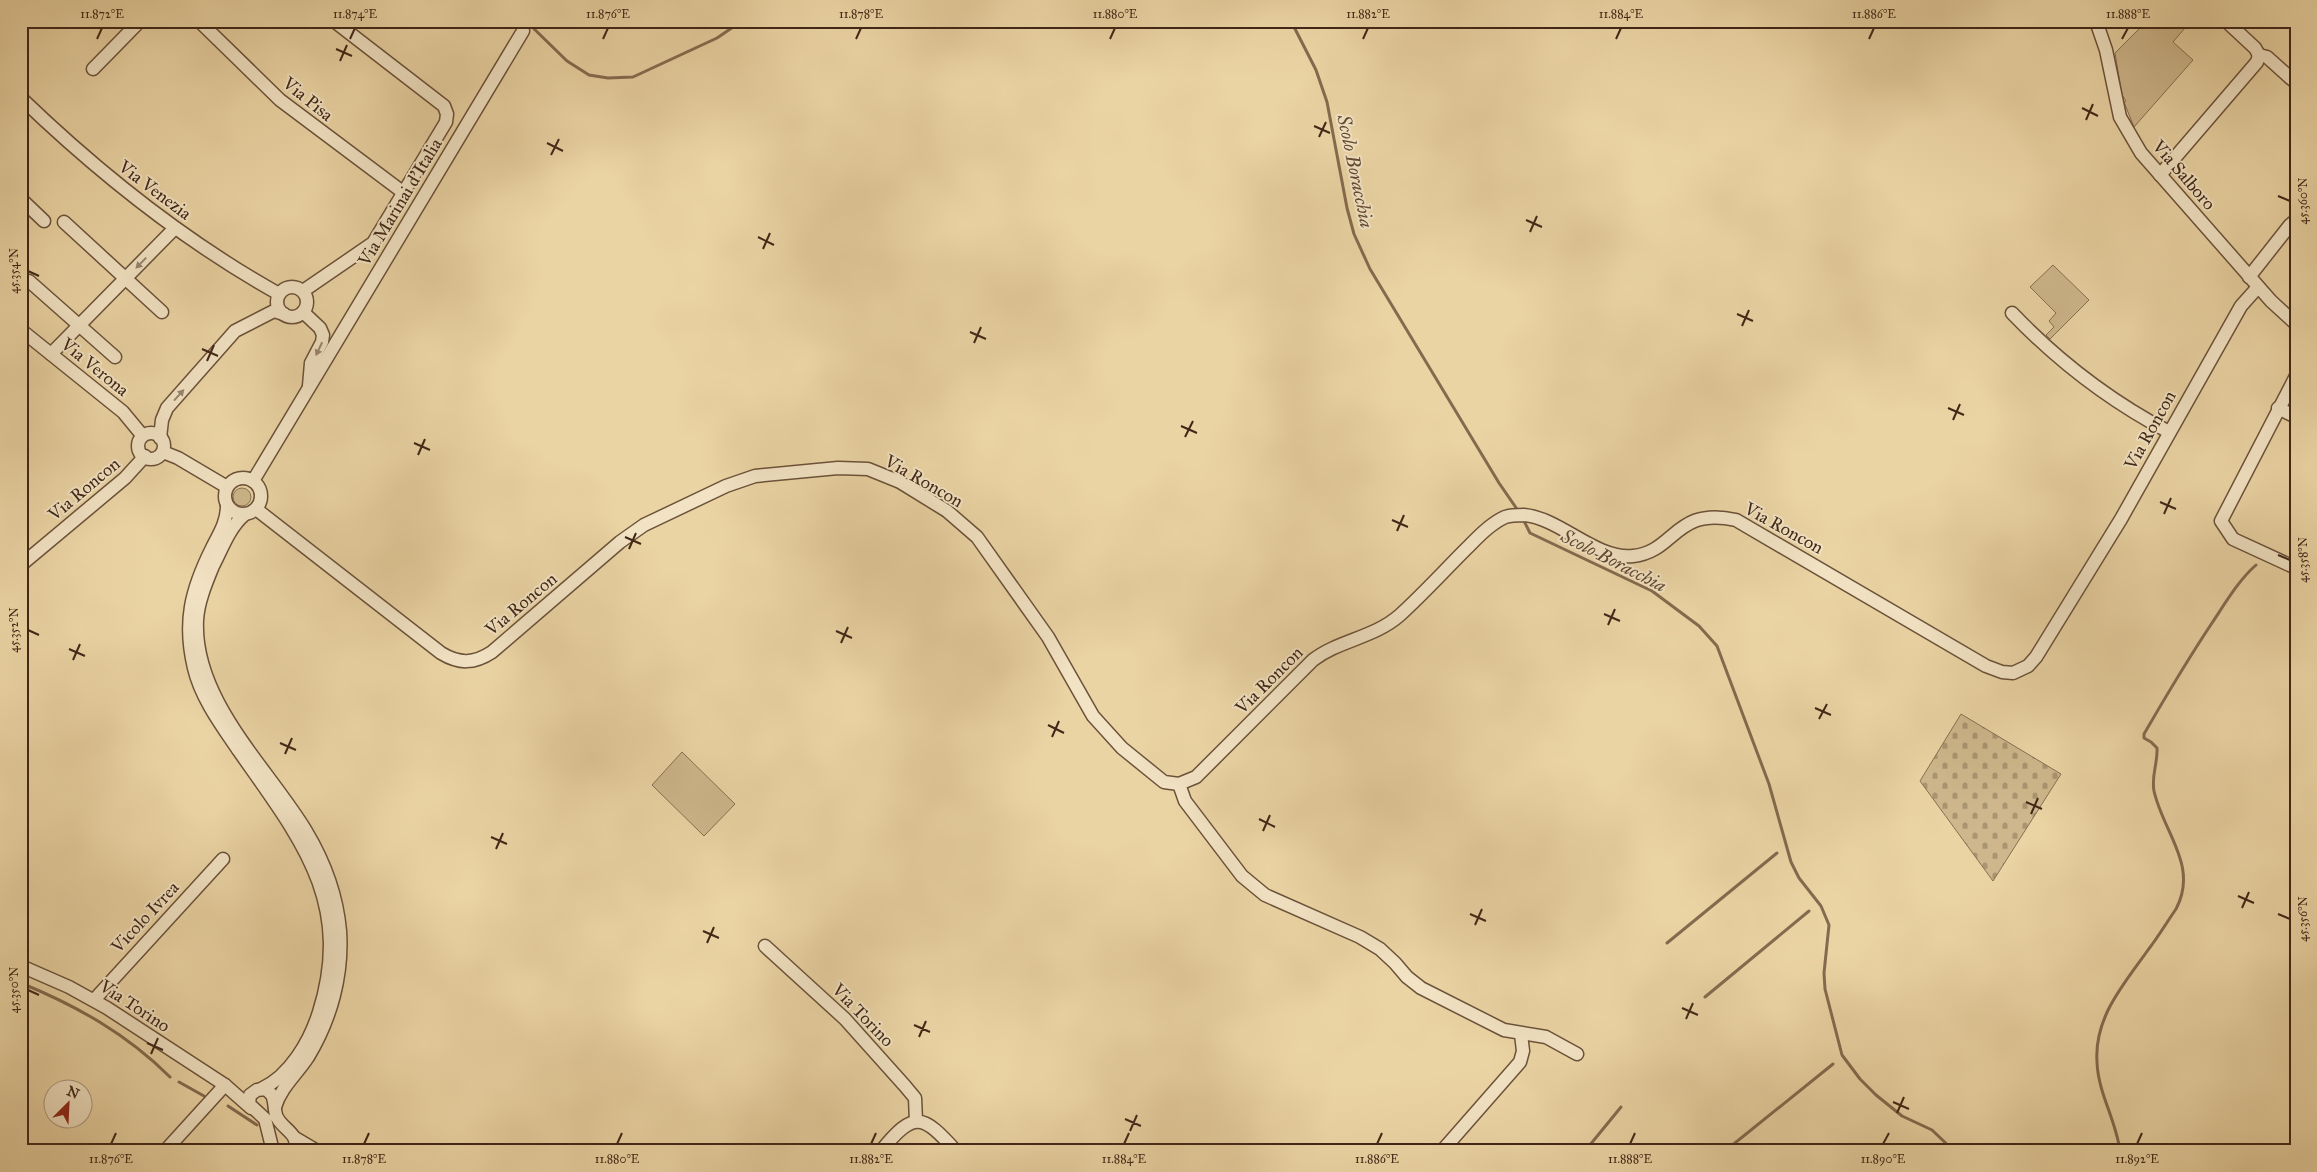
<svg xmlns="http://www.w3.org/2000/svg" width="2317" height="1172" viewBox="0 0 2317 1172" font-family="'IM FELL Great Primer',serif">
<defs>
<pattern id="cemetery-stones" width="16" height="16" patternUnits="userSpaceOnUse" patternTransform="scale(1.25)"><rect width="16" height="16" fill="#ceb78c"/><path d="M2 7V4a2 2 0 0 1 4 0v3zM10 15v-3a2 2 0 0 1 4 0v3z" fill="#a99571"/></pattern>
</defs>
<rect width="100%" height="100%" fill="#ebd4a4"/>
<filter id="stains"><feTurbulence type="fractalNoise" baseFrequency=".004" numOctaves="4"/><feColorMatrix values="0 0 0 0 .2 0 0 0 0 .09 0 0 0 0 .02 0 0 0 .5 -.17"/></filter>
<radialGradient id="worn" r=".72"><stop offset=".6" stop-color="#630" stop-opacity="0"/><stop offset="1" stop-color="#630" stop-opacity=".3"/></radialGradient>
<g fill="#ceb78c" stroke="#876f52">
<polygon points="2147,21 2191,21 2173,42 2193,60 2134,127 2124,102 2126,101 2122,95 2115,53"/>
<polygon points="2053,265 2089,300 2050,339 2046,335 2054,327 2049,321 2056,313 2030,287"/>
<circle cx="242" cy="497" r="9"/>
<polygon points="682,752 735,804 704,836 652,785"/>
</g>
<polygon fill="url(#cemetery-stones)" stroke="#876f52" points="1961,714 2061,774 1993,881 1920,781"/>
<g fill="none" stroke-linecap="round" stroke-linejoin="round">
<g stroke="#846b4f" stroke-width="3">
<polyline points="526,21 567,61 589,75 608,78 633,77 717,38 742,21"/>
<polyline points="1291,21 1316,70 1327,102 1347,208 1354,234 1370,269 1499,483 1519,512"/>
<polyline points="1294,26 1300,21"/>
<polyline points="1522,517 1530,533 1652,591 1699,626 1717,646 1769,784 1791,862 1799,878 1821,906 1829,925 1824,973 1825,989 1842,1055 1860,1079 1876,1095 1902,1116 1932,1130 1954,1151"/>
<polyline points="1667,943 1777,853"/>
<path d="M21,983C77,1006 127,1034 170,1077"/>
<polyline points="1705,997 1809,911"/>
<polyline points="179,1082 204,1096"/>
<polyline points="228,1106 257,1125"/>
<polyline points="1585,1151 1621,1107"/>
<polyline points="1725,1151 1833,1064"/>
<path d="M2120,1151C2116,1120 2098,1093 2097,1062C2094,1017 2124,984 2148,950C2158,937 2167,922 2176,909C2199,866 2163,832 2154,791C2151,776 2158,763 2157,748L2151,742L2144,738V734C2166,696 2188,659 2212,623C2226,602 2238,581 2256,565"/>
</g>
<defs>
<g id="minor">
<polyline points="199,21 280,100 404,193"/>
<polyline points="2096,21 2106,50 2120,117 2141,153 2271,301 2296,324"/>
<polyline points="2226,21 2255,48 2259,55 2267,57 2296,83"/>
<polyline points="93,69 140,21"/>
<path d="M21,98C99,173 184,241 279,294"/>
<polyline points="2160,175 2257,62 2259,55"/>
<polyline points="21,199 44,221"/>
<polyline points="64,222 162,312"/>
<polyline points="2249,277 2290,225 2296,220"/>
<polyline points="29,281 115,357"/>
<circle cx="292" cy="302" r="15"/>
<polyline points="303,291 373,243 446,122 447,114 444,106 334,21"/>
<polyline points="303,312 320,328 323,335 322,342 311,363 309,386"/>
<path d="M2012,313C2058,361 2110,401 2169,432"/>
<polyline points="21,330 123,412 142,435"/>
<polyline points="51,354 175,228"/>
<polyline points="2296,376 2221,521 2233,539 2296,568"/>
<polyline points="2278,408 2296,417"/>
<circle cx="151" cy="446" r="13"/>
<polyline points="160,438 162,420 167,408 235,331 274,311 284,314"/>
<polyline points="163,452 178,458 227,487"/>
<circle cx="243" cy="496" r="18"/>
<polyline points="253,481 523,31"/>
<path d="M227,506C227,522 219,534 212,548C191,590 183,622 194,668C201,698 222,726 239,751C299,837 354,901 319,1012C310,1041 290,1076 261,1089"/>
<path d="M256,509L441,653C459,664 474,664 492,652L620,542L644,525L726,486L755,476L838,468L868,469L900,482L947,511L977,537L1048,637L1093,716L1122,748L1164,782L1179,784L1196,777L1313,660C1339,640 1374,638 1400,615C1423,594 1445,570 1467,548C1478,537 1490,524 1505,517C1511,515 1517,515 1524,515C1560,518 1596,560 1633,556C1675,552 1675,506 1736,520L1986,666L2002,672L2013,673L2028,666L2036,657L2121,519L2241,306L2258,287"/>
<path d="M244,515C229,528 222,549 213,566C206,583 198,602 197,620C193,700 268,768 306,831C324,861 337,896 340,931C343,975 331,1019 308,1057C297,1074 281,1087 275,1107"/>
<polyline points="21,565 125,478 145,456"/>
<polyline points="1179,784 1185,801 1242,876 1265,895 1360,937 1380,949 1395,963 1407,977 1421,988 1504,1030 1546,1037 1577,1054"/>
<polyline points="765,946 845,1019 905,1086 915,1098 916,1121"/>
<polyline points="21,966 69,987 107,1008 225,1085 251,1108"/>
<polyline points="94,1000 223,859"/>
<polyline points="295,1138 317,1151"/>
<polyline points="165,1151 225,1085"/>
<path d="M273,1151L265,1119L249,1104L250,1095L257,1090L266,1089L272,1095C275,1101 274,1108 276,1115C280,1129 303,1134 293,1151"/>
<path d="M881,1151C915,1109 923,1115 956,1151"/>
<polyline points="1442,1151 1520,1062 1523,1051 1521,1034"/>
</g>
</defs>
<use href="#minor" stroke="#6b523a" stroke-width="15"/>
<use href="#minor" stroke="#f2e3c4" stroke-width="12"/>
</g>
<defs><path id="oneway-solid" d="M-6-.8H1V-3.2L6.5 0L1 3.2V.8H-6Z" transform="scale(1.25)"/></defs>
<g fill="#99856e">
<use href="#oneway-solid" transform="translate(141 263) rotate(134)"/>
<use href="#oneway-solid" transform="translate(319 349) rotate(115)"/>
<use href="#oneway-solid" transform="translate(179 395) rotate(-48)"/>
</g>
<path fill="none" stroke="#402717" stroke-width="2" d="M97,39L102,28M350,39L355,28M603,39L608,28M856,39L861,28M1110,39L1115,28M1363,39L1368,28M1616,39L1621,28M1869,39L1874,28M2122,39L2128,28M336,49L352,56M340,61L347,45M2082,108L2098,116M2086,120L2093,104M1314,126L1330,133M1319,137L1326,122M547,143L563,151M551,155L559,139M2278,196L2290,201M1526,220L1542,227M1530,232L1537,216M758,237L774,245M763,249L770,233M28,271L39,276M1737,314L1753,321M1742,326L1749,310M970,332L986,339M974,343L981,327M202,349L218,356M207,361L214,345M1948,408L1964,415M1953,420L1960,404M1181,426L1197,433M1185,437L1193,421M414,443L430,450M418,455L425,439M2160,502L2176,509M2164,514L2171,498M1392,520L1408,527M1397,531L1404,515M625,537L641,544M629,549L636,533M2278,555L2290,560M1604,614L1620,621M1608,625L1615,609M28,630L39,635M836,631L852,638M841,643L848,627M69,649L85,656M73,660L80,644M1815,708L1831,715M1819,719L1827,704M1048,725L1064,733M1052,737L1059,721M280,743L296,750M285,754L292,738M2026,802L2042,809M2031,814L2038,798M1259,819L1275,827M1263,831L1270,815M491,837L507,844M496,849L503,833M2238,896L2254,903M2242,908L2249,892M1470,914L1486,921M2278,914L2290,919M1475,925L1482,909M703,931L719,938M707,943L714,927M28,990L39,995M1682,1008L1698,1015M1686,1019L1693,1003M914,1025L930,1032M919,1037L926,1021M147,1043L163,1050M151,1054L158,1038M1893,1102L1909,1109M1897,1113L1904,1097M1125,1119L1141,1126M1130,1131L1137,1115M111,1144L116,1133M364,1144L369,1133M617,1144L622,1133M871,1144L876,1133M1124,1144L1129,1133M1377,1144L1382,1133M1630,1144L1635,1133M1883,1144L1889,1133M2137,1144L2142,1133"/>
<g text-anchor="middle" stroke-width="4" stroke-linejoin="round" paint-order="stroke">
<g font-size="18" fill="#402717" stroke="#f2e3c4">
<text transform="translate(308 99) rotate(39)" y="6">Via Pisa</text>
<text transform="translate(2184 175) rotate(49)" y="6">Via Salboro</text>
<text transform="translate(155 190) rotate(37)" y="6">Via Venezia</text>
<text transform="translate(400 202) rotate(-59)" y="6">Via Marinai d'Italia</text>
<text transform="translate(95 367) rotate(39)" y="6">Via Verona</text>
<text transform="translate(2150 430) rotate(-61)" y="6">Via Roncon</text>
<text transform="translate(924 481) rotate(30)" y="6">Via Roncon</text>
<text transform="translate(84 489) rotate(-40)" y="6">Via Roncon</text>
<text transform="translate(1784 528) rotate(29)" y="6">Via Roncon</text>
<text transform="translate(521 604) rotate(-40)" y="6">Via Roncon</text>
<text transform="translate(1269 680) rotate(-45)" y="6">Via Roncon</text>
<text transform="translate(145 917) rotate(-47)" y="6">Vicolo Ivrea</text>
<text transform="translate(135 1006) rotate(33)" y="6">Via Torino</text>
<text transform="translate(863 1015) rotate(46)" y="6">Via Torino</text>
</g>
<g font-size="19" font-style="italic" fill="#624933" stroke="#f2e3c4">
<text transform="translate(1356 171) rotate(78)" y="7">Scolo Boracchia</text>
<text transform="translate(1614 560) rotate(27)" y="7">Scolo Boracchia</text>
</g>
</g>
<rect width="2317" height="1172" fill="none" stroke="#ebd4a4" stroke-width="55"/>
<g transform="translate(68 1104) rotate(24)"><circle r="24" fill="#f2e3c4" stroke="#ab987f"/>
<path d="M0-4L9 19L0 12L-9 19Z" fill="#8f2418"/>
<text y="-8" font-size="14" font-weight="bold" text-anchor="middle" fill="#402717">N</text>
</g>
<rect x="28" y="28" width="2262" height="1116" fill="none" stroke="#402717" stroke-width="2"/>
<g font-size="12" text-anchor="middle" fill="#402717">
<text x="102" y="18">11.872°E</text>
<text x="355" y="18">11.874°E</text>
<text x="608" y="18">11.876°E</text>
<text x="861" y="18">11.878°E</text>
<text x="1115" y="18">11.880°E</text>
<text x="1368" y="18">11.882°E</text>
<text x="1621" y="18">11.884°E</text>
<text x="1874" y="18">11.886°E</text>
<text x="2128" y="18">11.888°E</text>
<text transform="translate(2303 201) rotate(-90)" y="4">45.360°N</text>
<text transform="translate(14 271) rotate(-90)" y="4">45.354°N</text>
<text transform="translate(2303 560) rotate(-90)" y="4">45.358°N</text>
<text transform="translate(14 630) rotate(-90)" y="4">45.352°N</text>
<text transform="translate(2303 919) rotate(-90)" y="4">45.356°N</text>
<text transform="translate(14 990) rotate(-90)" y="4">45.350°N</text>
<text x="111" y="1163">11.876°E</text>
<text x="364" y="1163">11.878°E</text>
<text x="617" y="1163">11.880°E</text>
<text x="871" y="1163">11.882°E</text>
<text x="1124" y="1163">11.884°E</text>
<text x="1377" y="1163">11.886°E</text>
<text x="1630" y="1163">11.888°E</text>
<text x="1883" y="1163">11.890°E</text>
<text x="2137" y="1163">11.892°E</text>
</g>
<rect width="100%" height="100%" filter="url(#stains)"/>
<rect width="100%" height="100%" fill="url(#worn)"/>
</svg>
